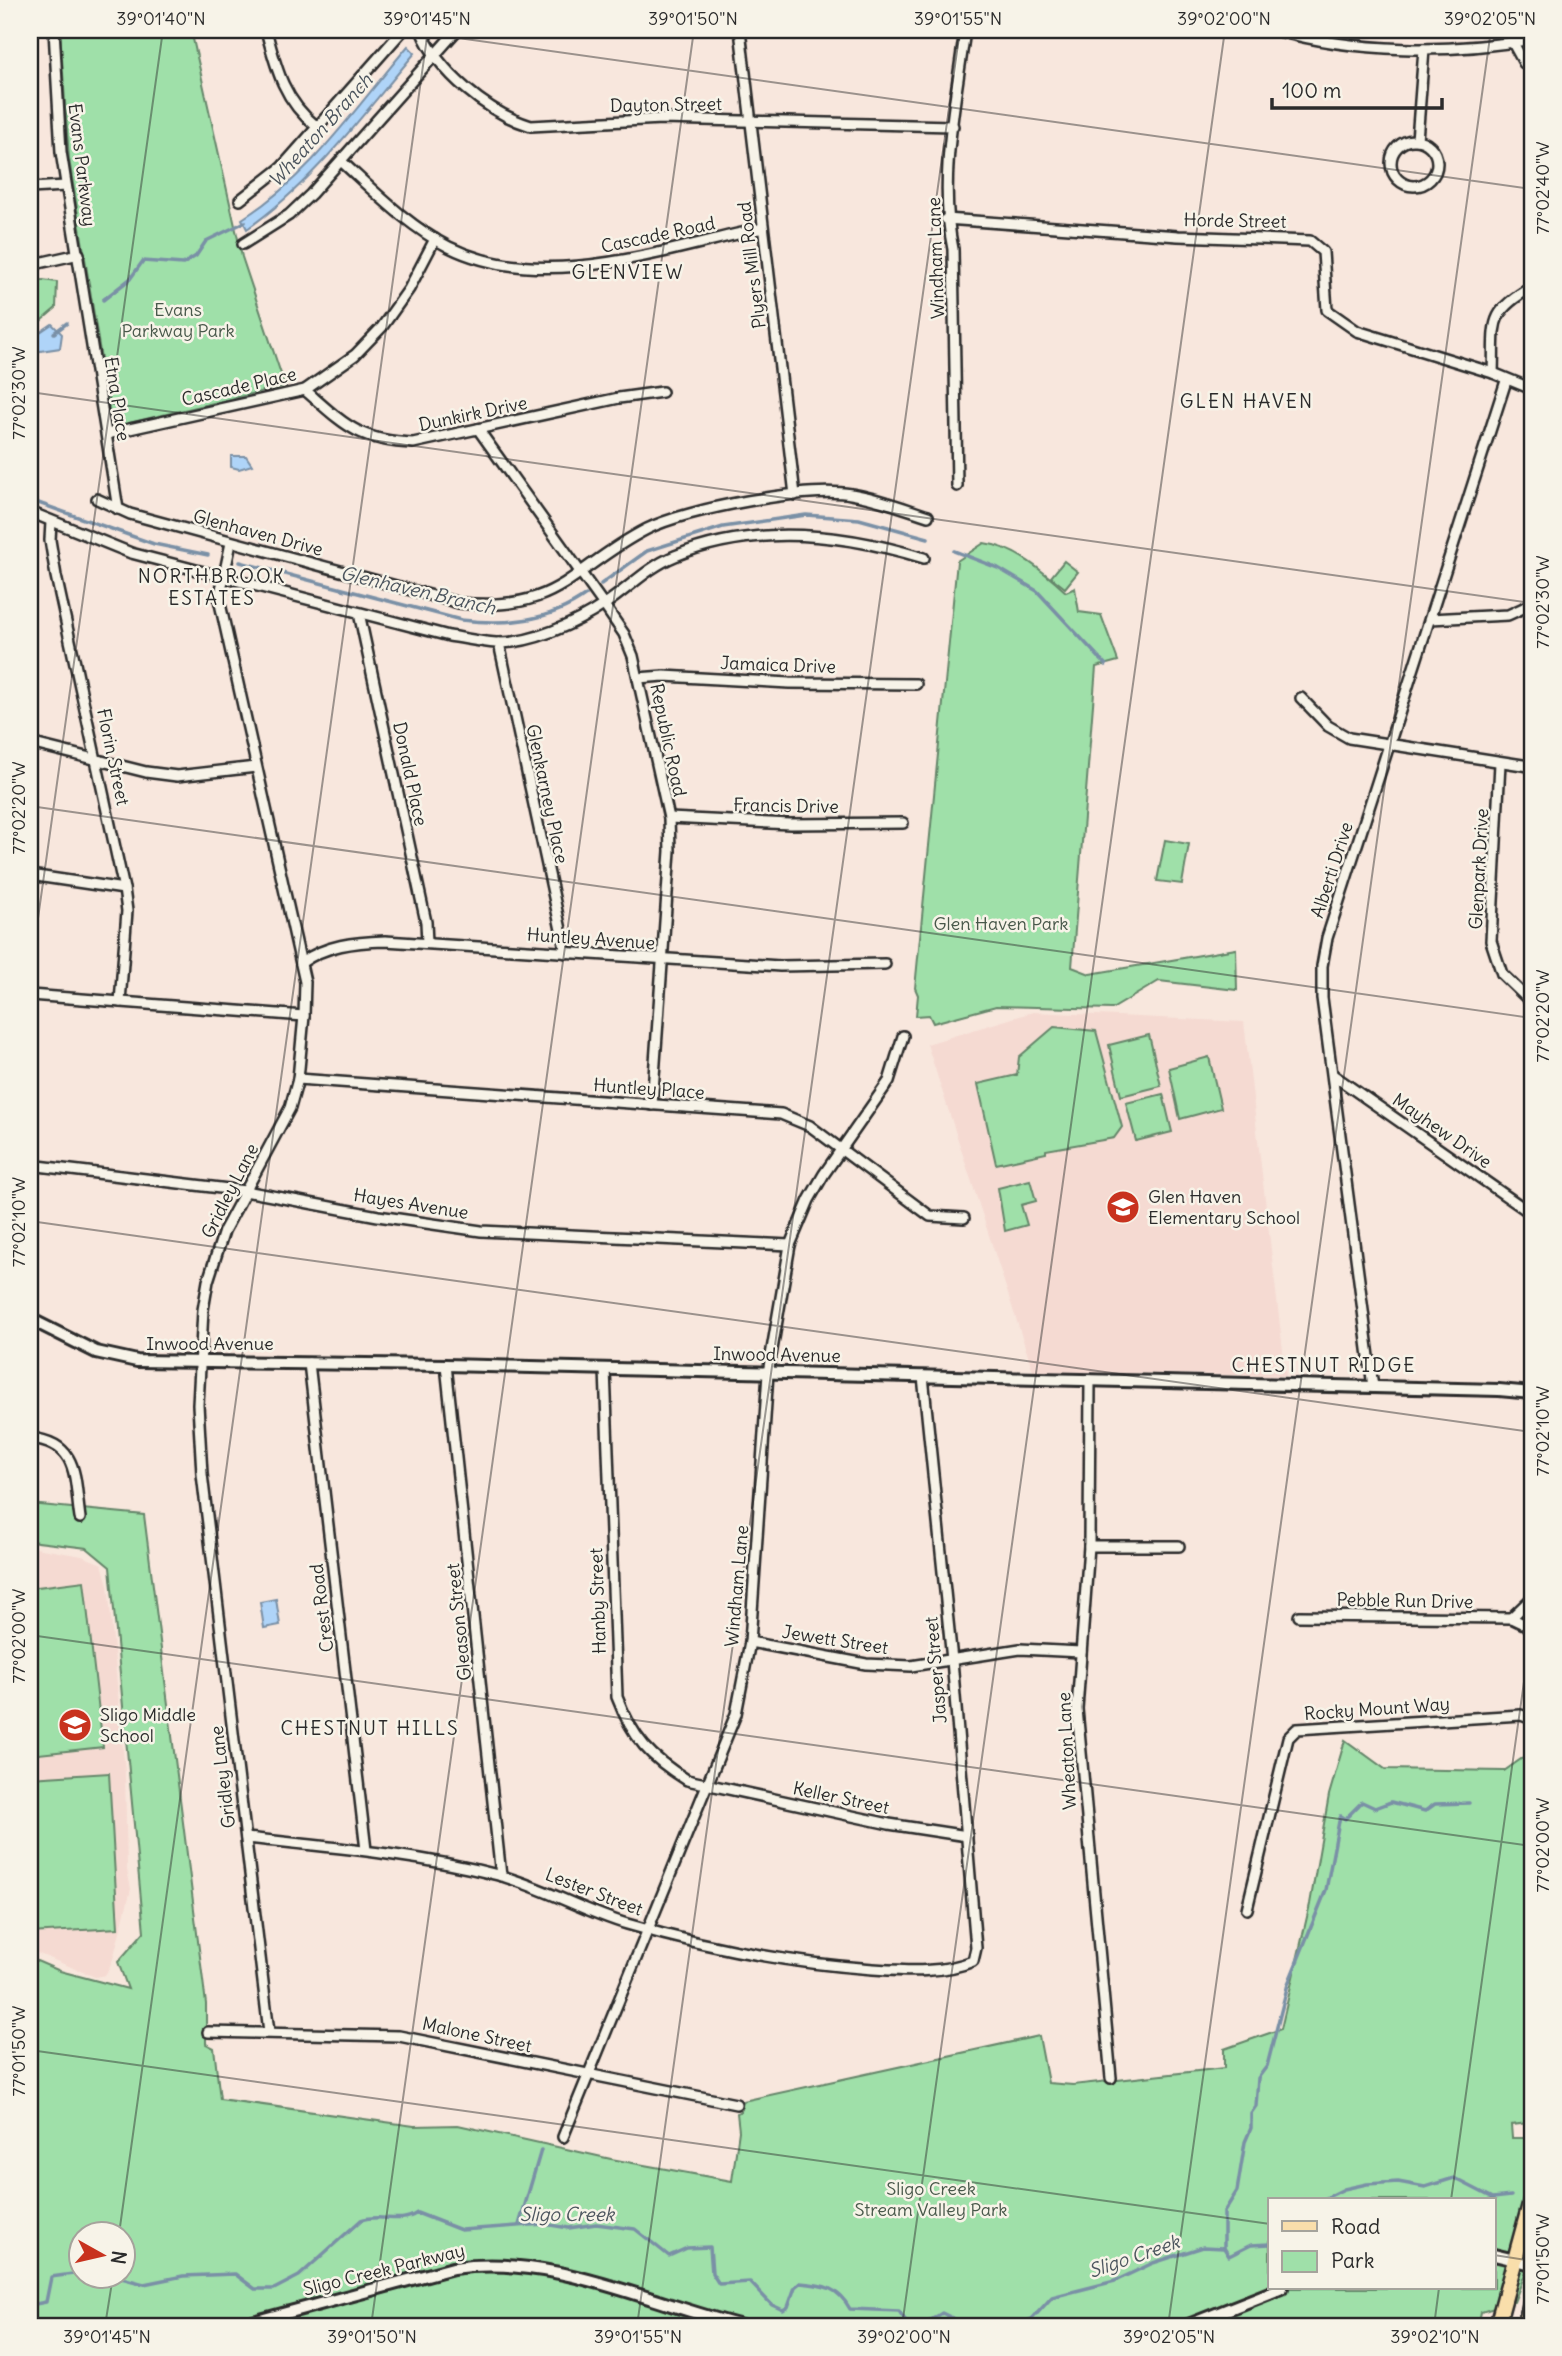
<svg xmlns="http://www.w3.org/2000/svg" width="1562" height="2356" viewBox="0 0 1562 2356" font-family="Delius,sans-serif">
<rect width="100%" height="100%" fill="#f8e7dd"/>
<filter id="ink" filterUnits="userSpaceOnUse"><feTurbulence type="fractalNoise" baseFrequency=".0143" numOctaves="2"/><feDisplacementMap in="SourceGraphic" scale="14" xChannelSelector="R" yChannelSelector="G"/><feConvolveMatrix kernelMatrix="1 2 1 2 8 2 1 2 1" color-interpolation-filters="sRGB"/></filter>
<g filter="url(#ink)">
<g fill="#f5dad2">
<polygon points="1033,1012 1244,1022 1286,1376 1033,1371 927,1044"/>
<polygon points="30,1547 82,1556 102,1564 108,1585 125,1772 127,1870 131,1889 113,1959 106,1975 95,1977 30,1950"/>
</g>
<g fill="#9fe0a9" stroke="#65866a" stroke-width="2" fill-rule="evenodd">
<polygon points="60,30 191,30 242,257 285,386 112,427 69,159"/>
<polygon points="43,280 57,282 56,308 30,330 30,283"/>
<path d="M984,543C1015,547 1043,571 1066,592L1075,588L1079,612L1101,615L1118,661L1096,667L1072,967L1090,974L1236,949L1237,990L1159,981L1112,1009L996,1006L933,1023L929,1015L916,1016L918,995L915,988L957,561Z"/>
<polygon points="1064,561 1078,572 1065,588 1051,577"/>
<polygon points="1165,840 1189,844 1182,884 1157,881"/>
<polygon points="1054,1027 1096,1031 1122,1127 1114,1138 1046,1150 1046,1153 996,1164 978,1084 1017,1075 1019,1057"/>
<polygon points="1149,1035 1161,1086 1121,1096 1109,1045"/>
<polygon points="1209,1057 1221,1108 1180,1119 1169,1068"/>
<polygon points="1163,1094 1172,1132 1136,1141 1126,1103"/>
<polygon points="1030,1180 1036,1201 1021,1205 1027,1225 1005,1231 998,1188"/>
<path d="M30,1504L144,1515L206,2004V2044L214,2048L220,2099L414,2126L458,2125L611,2159L732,2181L739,2131L737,2113L741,2111L743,2101L1039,2036L1048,2083L1073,2085L1224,2068V2049L1281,2029L1310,1904L1329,1795L1345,1740L1385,1769L1504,1771L1531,1752L1532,2089L1528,2123L1511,2125L1512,2138H1532V2256L1514,2302L1481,2312L1478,2326H30V1958L60,1971L128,1989L118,1962L144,1932L110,1567L87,1548L30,1541ZM1270,2200H1494V2288H1270ZM80,2234H122V2276H80Z"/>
<polygon points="84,1581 103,1747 30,1755 30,1588"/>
<polygon points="109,1773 118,1928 30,1933 30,1778"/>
</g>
<g fill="#afd4f8" stroke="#7a90a6" stroke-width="2">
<path d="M408,46L415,53C363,114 313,183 247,229L242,219C311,176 356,107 408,46Z"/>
<polygon points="52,324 62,334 60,348 34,352 30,359 30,339"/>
<polygon points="231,456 246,456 252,465 239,469 231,467"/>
<polygon points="276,1599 280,1625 264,1628 260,1602"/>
</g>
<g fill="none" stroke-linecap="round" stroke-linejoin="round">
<g stroke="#7a90a6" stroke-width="3.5">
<polyline points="103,300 130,279 143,261 183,264 196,256 206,241 245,222"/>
<polyline points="54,333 67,323"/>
<polyline points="30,500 154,544 208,555"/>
<polyline points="954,551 998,568 1037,591 1106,665"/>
<path d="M240,562L461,620C505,625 549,622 586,595"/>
<polyline points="601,584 647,551 723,527 806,515 859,519 928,538"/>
<polyline points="1322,2200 1344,2189 1367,2184 1398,2182 1425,2187 1454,2178 1493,2198 1511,2196"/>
<polyline points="519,2225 541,2150"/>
<polyline points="1224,2248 1224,2212 1237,2191 1245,2142 1251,2128 1251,2113 1256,2106 1258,2078 1267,2066 1288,1984 1326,1890 1340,1816 1345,1819 1362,1802 1375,1808 1391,1802 1425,1811 1435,1804 1469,1803"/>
<path d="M114,2276L144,2284L183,2276L235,2274L255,2289H274L299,2276L361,2220C381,2213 399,2225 417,2213L461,2230L544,2224L569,2228L596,2224L635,2229L669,2256L687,2248L710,2247L712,2273L719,2284L750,2282L772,2305L783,2310L788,2307L795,2287L800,2283C824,2285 838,2287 850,2309L899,2311L907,2323L928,2322L942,2313L969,2326"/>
<polyline points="30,2305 46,2302 51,2277 80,2273"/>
<polyline points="1013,2326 1032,2319 1052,2297 1115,2281 1153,2263 1203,2247 1224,2248 1229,2256 1251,2245 1270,2244"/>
</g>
<defs>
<g id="minor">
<polyline points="54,30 61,152 118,509"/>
<path d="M266,30C276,68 284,101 316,126"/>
<path d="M421,30C438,72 488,113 531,126L662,119L953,126"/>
<polyline points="740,30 795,495"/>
<path d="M1275,30C1357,53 1449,54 1532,39"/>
<polyline points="1513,43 1524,63 1532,68"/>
<circle cx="1414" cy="163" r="23"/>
<polyline points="1417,140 1424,49"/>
<path d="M341,161C375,192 408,226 449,247C543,294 666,249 763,228"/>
<polyline points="30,188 66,186"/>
<polyline points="240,200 282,167 403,30"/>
<polyline points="946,219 1178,236 1310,241 1323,252 1327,310 1357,331 1493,373 1532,389"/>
<polyline points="243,244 289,215 311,194 457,30"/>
<polyline points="30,265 79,254"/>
<path d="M1493,373C1495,325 1486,313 1532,287"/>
<path d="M305,390C344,424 358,441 413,443L619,398L662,392"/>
<polyline points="478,429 604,605 624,634 633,656 669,818 670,851 652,1105"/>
<polyline points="107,434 305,390 355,355 382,327 409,289 435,239"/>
<path d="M957,486L953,249C938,179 956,100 965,30"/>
<path d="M97,499L130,514L459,603C561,613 569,569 647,529C686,509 808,486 851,494C877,498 903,508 928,516"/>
<path d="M30,512L131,553L449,636C464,638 480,642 496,643C531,644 577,623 605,604C629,588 648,567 675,556C756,523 843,533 924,558"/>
<polyline points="51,522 50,540 56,576 124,889 127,911 120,1002"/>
<polyline points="231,543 219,599 305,982 304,1016 298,1079 290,1108 224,1231 208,1281 203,1310 198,1405 202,1474 269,2032"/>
<polyline points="359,613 426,922 427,943"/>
<polyline points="1430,619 1508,615 1532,604"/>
<polyline points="499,643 566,953"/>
<polyline points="638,678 664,676 789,683 916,684"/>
<polyline points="1301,698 1328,726 1349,738 1529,766"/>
<polyline points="30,743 146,772 177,776 256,767"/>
<polyline points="1500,763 1491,941 1502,974 1532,1003"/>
<polyline points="669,818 790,824 903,823"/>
<polyline points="30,875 124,889"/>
<path d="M301,963C325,945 355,942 385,941L780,966L885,964"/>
<polyline points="30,995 304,1016"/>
<polyline points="1333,1075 1532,1214"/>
<polyline points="298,1079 781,1114 810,1126 930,1216 964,1218"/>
<polyline points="30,1165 245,1191 378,1216 481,1231 790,1245"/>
<polyline points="309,1363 366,1850"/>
<polyline points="446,1365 501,1876"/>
<path d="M605,1369L617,1697C633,1739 650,1757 687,1780L889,1824L967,1836"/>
<polyline points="1090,1380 1089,1546 1077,1709 1111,2078"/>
<polyline points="1373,1387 1322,998 1322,966 1327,938 1506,381"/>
<path d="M30,1438C80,1443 74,1478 80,1518"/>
<polyline points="1089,1546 1179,1546"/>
<polyline points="1299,1616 1511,1618 1532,1628"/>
<polyline points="1511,1618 1532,1598"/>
<polyline points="750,1642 866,1664 911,1666 1020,1649 1081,1652"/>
<path d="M246,1838C331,1847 415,1854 498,1875C543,1887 583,1911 627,1924C708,1948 789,1963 873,1969C905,1971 942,1974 973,1961L976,1948L952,1660L923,1376"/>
<polyline points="1247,1909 1288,1738 1297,1729 1521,1715 1532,1719"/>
<polyline points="208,2032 399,2036 736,2104"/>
<polyline points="563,2137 736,1714 750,1642 768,1373 790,1245 809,1200 824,1174 889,1081 903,1036"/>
</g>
<g id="tertiary">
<polyline points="30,1319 96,1352 137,1361 446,1365 1499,1390 1532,1393"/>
<polyline points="1494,2255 1532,2264"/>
<path d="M238,2326L453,2268C555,2254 645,2302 742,2326"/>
<polyline points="1186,2326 1282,2288"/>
</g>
<g id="primary">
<polyline points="1497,2326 1532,2197"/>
<polyline points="1525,2326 1532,2299"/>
</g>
</defs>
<use href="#minor" stroke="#2b2b2b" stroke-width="14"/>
<use href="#tertiary" stroke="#2b2b2b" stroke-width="16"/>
<use href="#primary" stroke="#2b2b2b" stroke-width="19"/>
<use href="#minor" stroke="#f7f3e8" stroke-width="9"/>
<use href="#tertiary" stroke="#f7f3e8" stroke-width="10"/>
<use href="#primary" stroke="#f9deab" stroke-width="14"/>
</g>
</g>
<path fill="none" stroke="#2b2b2b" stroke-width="2" stroke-opacity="0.45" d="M401,30L1532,189M30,392L1532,603M30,806L1532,1018M30,975L163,30M30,1221L1532,1432M30,1635L1532,1846M30,2050L1270,2224M1451,2200L1532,1625M119,2234L428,30M1494,2255L1532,2261M105,2326L113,2276M371,2326L694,30M637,2326L960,30M902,2326L1225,30M1168,2326L1491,30M1434,2326L1439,2288"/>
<defs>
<symbol id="school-disc" viewBox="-11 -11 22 22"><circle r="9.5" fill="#c8321e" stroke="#f7f3e8"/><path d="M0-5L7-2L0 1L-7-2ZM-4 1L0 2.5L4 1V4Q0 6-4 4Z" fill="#fff"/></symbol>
</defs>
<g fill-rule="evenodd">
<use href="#school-disc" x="1104" y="1188" width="38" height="38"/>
<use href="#school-disc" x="56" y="1706" width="38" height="38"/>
</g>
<g text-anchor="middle" stroke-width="5" stroke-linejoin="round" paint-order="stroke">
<g font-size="18" fill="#2b2b2b" stroke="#f7f3e8">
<text transform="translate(666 105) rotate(-1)" y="6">Dayton Street</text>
<text transform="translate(82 165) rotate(83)" y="6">Evans Parkway</text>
<text transform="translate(1235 221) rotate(1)" y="6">Horde Street</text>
<text transform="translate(658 235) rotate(-12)" y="6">Cascade Road</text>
<text transform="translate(936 258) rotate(-92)" y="6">Windham Lane</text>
<text transform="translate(752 265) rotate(-97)" y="6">Plyers Mill Road</text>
<text transform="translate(239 387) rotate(-13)" y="6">Cascade Place</text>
<text transform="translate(117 399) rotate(81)" y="6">Etna Place</text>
<text transform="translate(473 414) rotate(-12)" y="6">Dunkirk Drive</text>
<text transform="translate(258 533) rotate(15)" y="6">Glenhaven Drive</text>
<text transform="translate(778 665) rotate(2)" y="6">Jamaica Drive</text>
<text transform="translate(668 740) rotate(78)" y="6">Republic Road</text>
<text transform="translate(113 757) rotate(78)" y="6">Florin Street</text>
<text transform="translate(410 774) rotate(78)" y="6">Donald Place</text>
<text transform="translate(547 794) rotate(78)" y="6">Glenkarney Place</text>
<text transform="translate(786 806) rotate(1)" y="6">Francis Drive</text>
<text transform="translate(1479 869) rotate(-87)" y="6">Glenpark Drive</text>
<text transform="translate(1332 870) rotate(-72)" y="6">Alberti Drive</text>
<text transform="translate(591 939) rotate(4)" y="6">Huntley Avenue</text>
<text transform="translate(649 1089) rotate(4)" y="6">Huntley Place</text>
<text transform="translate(1442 1131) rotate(35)" y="6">Mayhew Drive</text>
<text transform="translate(230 1191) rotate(-63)" y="6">Gridley Lane</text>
<text transform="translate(411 1204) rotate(9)" y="6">Hayes Avenue</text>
<text x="210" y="1350">Inwood Avenue</text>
<text transform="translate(777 1355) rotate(1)" y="6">Inwood Avenue</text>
<text transform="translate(737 1586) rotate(-85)" y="6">Windham Lane</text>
<text transform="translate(598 1601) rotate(-92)" y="6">Hanby Street</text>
<text transform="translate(1405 1601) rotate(1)" y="6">Pebble Run Drive</text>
<text transform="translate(322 1608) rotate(-97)" y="6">Crest Road</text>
<text transform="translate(459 1622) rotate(-96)" y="6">Gleason Street</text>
<text transform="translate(835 1640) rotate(9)" y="6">Jewett Street</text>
<text transform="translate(936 1670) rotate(-95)" y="6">Jasper Street</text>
<text transform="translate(1377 1709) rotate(-4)" y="6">Rocky Mount Way</text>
<text transform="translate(1067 1751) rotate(-93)" y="6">Wheaton Lane</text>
<text transform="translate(223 1777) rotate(-97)" y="6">Gridley Lane</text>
<text transform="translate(841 1798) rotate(12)" y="6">Keller Street</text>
<text transform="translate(594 1892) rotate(21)" y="6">Lester Street</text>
<text transform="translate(477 2035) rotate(12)" y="6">Malone Street</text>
<text transform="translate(384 2270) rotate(-14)" y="6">Sligo Creek Parkway</text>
</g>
<g font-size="18" fill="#48584a" stroke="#f7f3e8">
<text x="178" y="316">Evans<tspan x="178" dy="21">Parkway Park</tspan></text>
<text x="1001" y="930">Glen Haven Park</text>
<text x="931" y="2195">Sligo Creek<tspan x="931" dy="21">Stream Valley Park</tspan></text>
</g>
<g font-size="18" fill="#2b2b2b" stroke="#f7f3e8" text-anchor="start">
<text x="1148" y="1203">Glen Haven<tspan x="1148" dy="21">Elementary School</tspan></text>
<text x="100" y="1721">Sligo Middle<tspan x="100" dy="21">School</tspan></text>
</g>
<g font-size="19" font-style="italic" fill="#4c555e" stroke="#f7f3e8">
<text transform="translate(320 130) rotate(-48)" y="7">Wheaton Branch</text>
<text transform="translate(418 590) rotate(13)" y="7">Glenhaven Branch</text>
<text x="567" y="2221">Sligo Creek</text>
<text transform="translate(1134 2256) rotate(-19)" y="7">Sligo Creek</text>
</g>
<g font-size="19" letter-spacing="2" fill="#2b2b2b" stroke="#f7f3e8">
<text x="628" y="279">GLENVIEW</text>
<text x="1247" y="408">GLEN HAVEN</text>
<text x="212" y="583">NORTHBROOK<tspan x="212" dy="22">ESTATES</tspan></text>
<text x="1324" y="1372">CHESTNUT RIDGE</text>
<text x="370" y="1735">CHESTNUT HILLS</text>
</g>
</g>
<rect width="1562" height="2356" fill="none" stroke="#f7f3e8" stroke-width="77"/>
<rect x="1268" y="2198" width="228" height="91" fill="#f7f3e8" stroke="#a5a39c" stroke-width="2"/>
<rect x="1282" y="2221" width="35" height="10" fill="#f9deab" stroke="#a5a39c" stroke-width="2"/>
<text x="1331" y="2234" font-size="21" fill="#2b2b2b">Road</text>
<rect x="1282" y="2251" width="35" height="21" fill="#9fe0a9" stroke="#a5a39c" stroke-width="2"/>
<text x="1331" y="2268" font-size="21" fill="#2b2b2b">Park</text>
<g transform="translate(102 2255) rotate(98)"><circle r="33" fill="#f7f3e8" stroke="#a5a39c" stroke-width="2"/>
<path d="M0-5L12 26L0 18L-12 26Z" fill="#c8321e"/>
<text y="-10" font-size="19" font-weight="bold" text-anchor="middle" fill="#2b2b2b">N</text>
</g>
<path d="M1272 98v10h170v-10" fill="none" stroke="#2b2b2b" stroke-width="3.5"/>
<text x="1282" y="98" font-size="21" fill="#2b2b2b" stroke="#f7f3e8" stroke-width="5" paint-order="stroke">100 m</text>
<rect x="38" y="38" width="1486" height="2280" fill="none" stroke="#2b2b2b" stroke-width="2.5"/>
<g font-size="18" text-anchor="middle" fill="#2b2b2b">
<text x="161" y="25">39°01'40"N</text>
<text x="427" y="25">39°01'45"N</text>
<text x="693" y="25">39°01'50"N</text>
<text x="958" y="25">39°01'55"N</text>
<text x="1224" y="25">39°02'00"N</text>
<text x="1490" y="25">39°02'05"N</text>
<text transform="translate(1543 188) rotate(-90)" y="6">77°02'40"W</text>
<text transform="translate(19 393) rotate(-90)" y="6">77°02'30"W</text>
<text transform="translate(1543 602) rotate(-90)" y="6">77°02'30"W</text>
<text transform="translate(19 808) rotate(-90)" y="6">77°02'20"W</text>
<text transform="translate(1543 1016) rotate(-90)" y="6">77°02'20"W</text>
<text transform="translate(19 1222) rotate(-90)" y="6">77°02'10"W</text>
<text transform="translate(1543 1431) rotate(-90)" y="6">77°02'10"W</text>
<text transform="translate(19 1636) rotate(-90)" y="6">77°02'00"W</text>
<text transform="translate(1543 1845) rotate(-90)" y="6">77°02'00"W</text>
<text transform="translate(19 2051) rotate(-90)" y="6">77°01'50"W</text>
<text transform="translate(1543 2259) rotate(-90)" y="6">77°01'50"W</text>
<text x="107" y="2343">39°01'45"N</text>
<text x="372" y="2343">39°01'50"N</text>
<text x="638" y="2343">39°01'55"N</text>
<text x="904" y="2343">39°02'00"N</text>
<text x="1169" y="2343">39°02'05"N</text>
<text x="1435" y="2343">39°02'10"N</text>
</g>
</svg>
